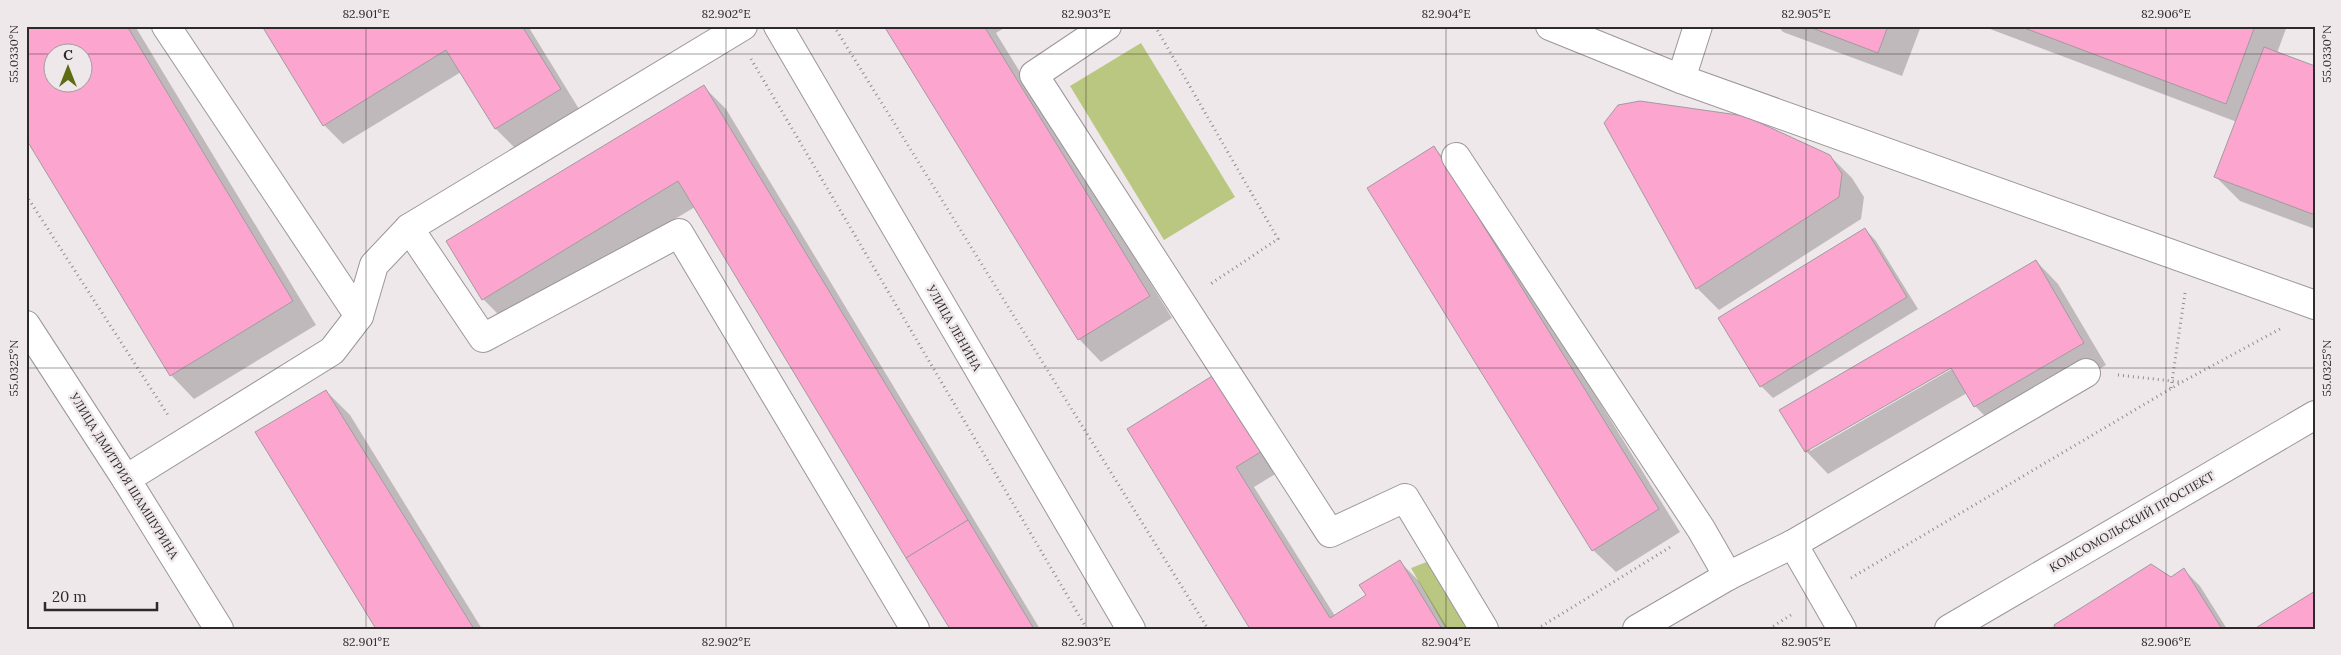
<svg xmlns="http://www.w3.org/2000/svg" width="2341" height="655" viewBox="0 0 2341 655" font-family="Lora,serif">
<rect width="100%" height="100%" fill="#efe8eb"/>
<g fill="#bac780">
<polygon points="1141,43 1235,197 1164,240 1070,86"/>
<polygon points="1437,558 1477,629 1446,629 1411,568"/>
</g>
<g fill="#0003" fill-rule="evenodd">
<path d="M26,26H135L316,325L194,399L171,375ZM52,52H82V82H52Z"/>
<polygon points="264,26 528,26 579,109 515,148 496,129 461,72 343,144 324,125"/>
<polygon points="886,26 1007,26 996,33 1172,318 1101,362 1079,339"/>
<polygon points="1778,26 1921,26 1902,76 1783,32"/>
<polygon points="1982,26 2287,26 2277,53 2315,67 2315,229 2240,201 2216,177 2237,122"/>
<polygon points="704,87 726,109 1040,629 951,629 695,207 505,321 483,299"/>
<polygon points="1434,148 1456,170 1680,532 1616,572 1593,550"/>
<polygon points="1830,156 1852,178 1864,197 1861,219 1719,310 1697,288"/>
<polygon points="1865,229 1876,241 1918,309 1773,398 1761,386"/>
<path d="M2036,261L2058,284L2106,365L1997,428L1975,406L1967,393L1828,474L1806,451L1781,411ZM1956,363L1957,366L1810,451V448Z"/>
<polygon points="326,391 350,415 482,629 378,629"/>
<polygon points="1235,394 1282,470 1254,487 1335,616 1368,596 1400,562 1419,581 1448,629 1252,629 1128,429"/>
<polygon points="2184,570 2200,586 2227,629 2056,629 2171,578"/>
</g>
<g fill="#fca5cf" stroke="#a29b9e" fill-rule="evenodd">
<path d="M26,26H127L293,301L170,376L26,139ZM52,52H82V82H52Z"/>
<polygon points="262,26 522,26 561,89 495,129 446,50 323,126"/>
<polygon points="884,26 984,26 1150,296 1078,340"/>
<polygon points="1807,26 1888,26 1878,53"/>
<polygon points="2019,26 2255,26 2226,104"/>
<polygon points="2264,47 2315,66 2315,215 2214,177"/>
<polygon points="704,85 968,520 906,558 678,181 482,300 446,241"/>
<polygon points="1640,101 1745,116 1830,155 1842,174 1839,197 1696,289 1604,123 1618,105"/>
<polygon points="1434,146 1659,509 1592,551 1367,188"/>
<polygon points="1865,228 1907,297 1760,387 1718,318"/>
<polygon points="2036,260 2084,343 1974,407 1951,368 1805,452 1779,410"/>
<polygon points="1217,373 1264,450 1236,467 1330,618 1366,595 1359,585 1400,560 1442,629 1250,629 1127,429"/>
<polygon points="326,390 474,629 376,629 255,432"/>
<polygon points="968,520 1034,629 950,629 906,558"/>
<polygon points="2151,564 2171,577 2184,568 2222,629 2055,629 2054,625"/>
<polygon points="2315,591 2315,629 2254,629"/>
</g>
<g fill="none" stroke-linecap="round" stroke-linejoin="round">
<defs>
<g id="minor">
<polyline points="166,26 359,316"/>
<polyline points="778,26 1131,629"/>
<polyline points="1107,26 1034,75 1330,533 1405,498 1484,629"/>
<polyline points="1550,26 1681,79 2315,305"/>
<polyline points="1681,79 1698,26"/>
<polyline points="1456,157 1701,529 1728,576"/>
<polyline points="409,228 483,338 679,233 915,629"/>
<polyline points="26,325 126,479 219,629"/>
<polyline points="126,479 332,351 359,316 374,265 409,228 743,26"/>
<polyline points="1793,544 1842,629"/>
<polyline points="1637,629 1728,576 1793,544 2086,373"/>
<polyline points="1949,629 2315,415"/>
</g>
</defs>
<use href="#minor" stroke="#9c9699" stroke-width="30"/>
<g stroke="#918c8e" stroke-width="3" stroke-dasharray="1 4" stroke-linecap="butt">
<polyline points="834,26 1208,629"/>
<polyline points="1155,26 1278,239 1209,285"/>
<polyline points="751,59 1087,629"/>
<polyline points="26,195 168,415"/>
<polyline points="2118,375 2181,382"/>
<polyline points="2171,388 2185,293"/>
<polyline points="1851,578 2182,382 2280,329"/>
<polyline points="1537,629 1672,546"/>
<polyline points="1769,629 1794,613"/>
</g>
<use href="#minor" stroke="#fff" stroke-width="28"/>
</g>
<path fill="none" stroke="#2d2a2b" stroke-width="1" stroke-opacity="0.45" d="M366,26V629M726,26V629M1086,26V629M1446,26V629M1806,26V629M2166,26V629M26,54H52M82,54H2315M26,368H2315"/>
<g text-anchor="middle" stroke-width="5" stroke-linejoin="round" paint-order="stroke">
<g font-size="12" fill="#2d2a2b" stroke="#efe8eb">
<text transform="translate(954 328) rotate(60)" y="4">УЛИЦА ЛЕНИНА</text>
<text transform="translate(124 476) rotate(58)" y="4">УЛИЦА ДМИТРИЯ ШАМШУРИНА</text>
<text transform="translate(2132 522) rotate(-30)" y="4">КОМСОМОЛЬСКИЙ ПРОСПЕКТ</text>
</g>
</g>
<rect width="2341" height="655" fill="none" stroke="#efe8eb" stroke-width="55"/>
<g transform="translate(68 68)"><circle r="24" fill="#efe8eb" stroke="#a19c9e"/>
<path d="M0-4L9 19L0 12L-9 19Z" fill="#5f6b13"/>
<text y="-8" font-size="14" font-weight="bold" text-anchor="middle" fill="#2d2a2b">С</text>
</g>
<path d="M45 602v8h112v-8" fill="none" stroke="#2d2a2b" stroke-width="2.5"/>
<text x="52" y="602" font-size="15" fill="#2d2a2b" stroke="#efe8eb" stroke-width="4" paint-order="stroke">20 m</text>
<rect x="28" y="28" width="2286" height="600" fill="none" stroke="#2d2a2b" stroke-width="2"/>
<g font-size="12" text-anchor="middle" fill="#2d2a2b">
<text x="366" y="18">82.901°E</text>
<text x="726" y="18">82.902°E</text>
<text x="1086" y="18">82.903°E</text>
<text x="1446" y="18">82.904°E</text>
<text x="1806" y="18">82.905°E</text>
<text x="2166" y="18">82.906°E</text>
<text transform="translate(14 54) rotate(-90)" y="4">55.0330°N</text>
<text transform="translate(2327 54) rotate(-90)" y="4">55.0330°N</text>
<text transform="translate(14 368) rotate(-90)" y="4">55.0325°N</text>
<text transform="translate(2327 368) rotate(-90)" y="4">55.0325°N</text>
<text x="366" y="646">82.901°E</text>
<text x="726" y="646">82.902°E</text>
<text x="1086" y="646">82.903°E</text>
<text x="1446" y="646">82.904°E</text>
<text x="1806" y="646">82.905°E</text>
<text x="2166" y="646">82.906°E</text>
</g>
</svg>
